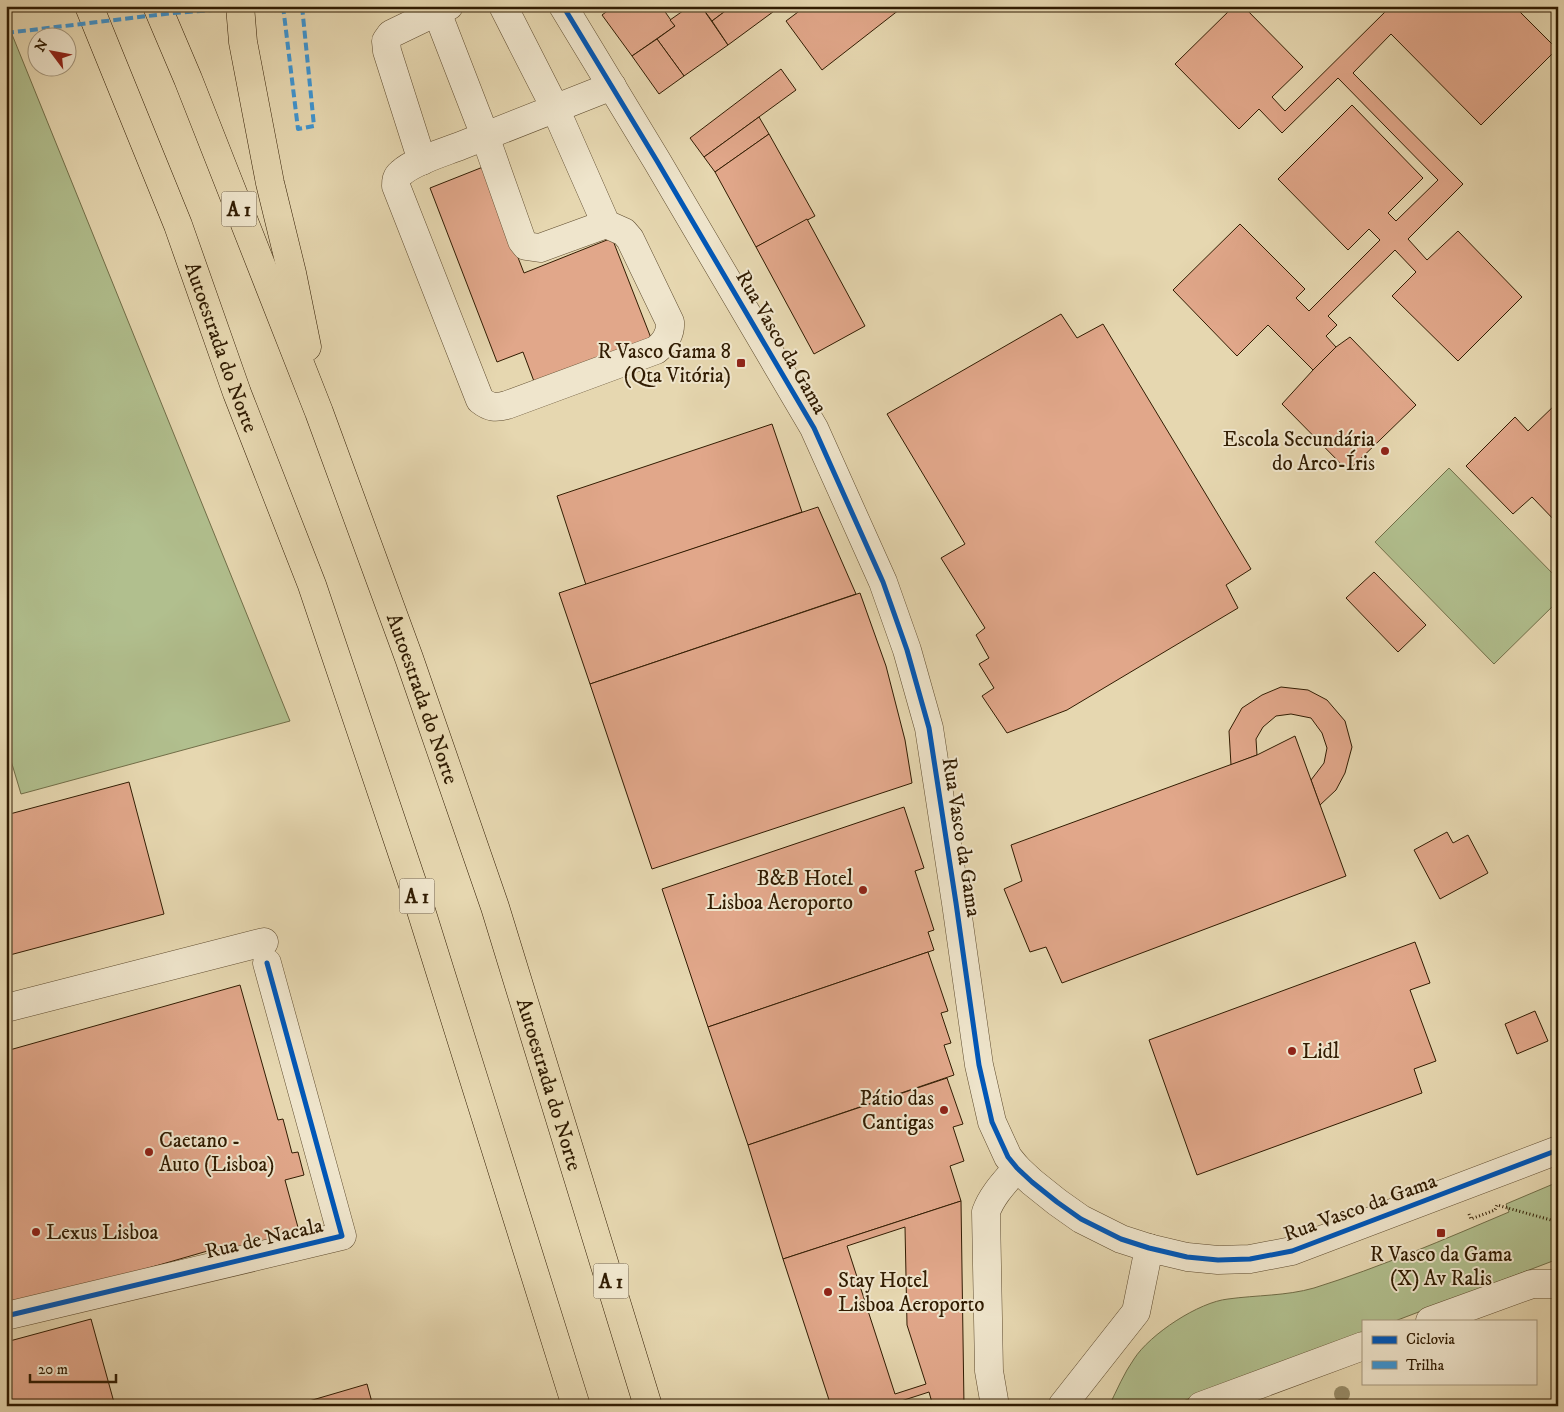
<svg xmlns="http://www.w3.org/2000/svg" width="1564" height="1412" viewBox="0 0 1564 1412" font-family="'IM FELL DW Pica',serif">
<rect width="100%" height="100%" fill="#e6d7b0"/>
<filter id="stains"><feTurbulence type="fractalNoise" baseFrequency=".004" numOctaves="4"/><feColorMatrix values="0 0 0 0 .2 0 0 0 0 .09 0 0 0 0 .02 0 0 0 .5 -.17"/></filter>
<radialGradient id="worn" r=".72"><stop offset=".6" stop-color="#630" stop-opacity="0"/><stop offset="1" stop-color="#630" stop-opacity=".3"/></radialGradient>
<g fill="#b1bf8e" stroke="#716e48">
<polygon points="6,27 9,27 290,721 21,794 6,744"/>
<polygon points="1449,468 1558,579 1558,601 1494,664 1375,542"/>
<path d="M1558,1182V1259L1395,1321H1363V1333L1170,1406H1109C1117,1390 1124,1373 1134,1359C1150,1334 1199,1302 1228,1299C1257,1295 1286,1296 1314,1288C1381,1267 1445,1239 1509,1212L1506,1204Z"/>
</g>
<g fill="#e1a78a" stroke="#311c02" fill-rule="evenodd">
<polygon points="614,6 661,6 675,26 632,56 602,15"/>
<polygon points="690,6 701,6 728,45 684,76 657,39 675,26 670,20"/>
<polygon points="701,6 732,6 712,21"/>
<polygon points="732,6 781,6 728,45 712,21"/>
<polygon points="806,6 904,6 822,70 786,21"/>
<polygon points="1234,6 1243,6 1303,67 1272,97 1285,111 1391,6 1514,6 1557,49 1481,125 1391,34 1353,73 1463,184 1408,239 1427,260 1458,231 1522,297 1458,361 1392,296 1416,272 1395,250 1328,316 1337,325 1326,336 1336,347 1313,370 1268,325 1237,356 1173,290 1240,224 1305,289 1296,298 1309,311 1380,240 1369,229 1348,250 1278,179 1352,105 1423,178 1388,213 1396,221 1438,180 1338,78 1282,133 1259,109 1239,129 1175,64"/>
<polygon points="657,39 684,76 659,94 632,56"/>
<polygon points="781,69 796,90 704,157 690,138"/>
<polygon points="759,117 769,134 715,172 704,157"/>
<polygon points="769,134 815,216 756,247 715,172"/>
<polygon points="483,167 524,273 612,238 651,338 535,384 523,352 497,362 430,188"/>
<polygon points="807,219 865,326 814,354 756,247"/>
<polygon points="1061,314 1077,338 1103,324 1251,569 1226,585 1238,608 1067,710 1007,733 982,696 994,688 979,664 989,658 976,635 985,628 941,558 965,544 887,414"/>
<polygon points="1350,337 1416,405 1348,471 1282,404 1313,370 1336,347"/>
<polygon points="1558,402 1558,524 1532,497 1513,514 1466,466 1515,417 1528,431"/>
<polygon points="772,424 802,512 586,585 557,496"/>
<polygon points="818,507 856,594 590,684 559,593"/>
<polygon points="1374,572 1426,625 1398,652 1346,598"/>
<polygon points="860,593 886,666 905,740 912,783 652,869 590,684"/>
<polygon points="1281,687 1308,690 1327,700 1345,721 1352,747 1345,773 1336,790 1320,805 1311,780 1324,763 1327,748 1322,733 1311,718 1291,714 1276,716 1263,727 1256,739 1257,755 1231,765 1229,731 1242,708 1262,695"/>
<polygon points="1295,736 1346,876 1062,983 1046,947 1030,952 1004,889 1022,881 1011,845 1257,755"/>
<polygon points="129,782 164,914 6,956 6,815"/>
<polygon points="904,807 924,868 915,871 934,930 928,932 934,950 708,1027 662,889"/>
<polygon points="1447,832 1453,843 1468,835 1488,873 1440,899 1414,850"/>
<polygon points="1415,942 1430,983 1410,990 1436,1061 1414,1069 1422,1093 1197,1175 1149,1040"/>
<polygon points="928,952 948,1011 941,1013 951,1043 944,1045 954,1075 748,1145 708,1027"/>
<polygon points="240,985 278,1120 283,1119 292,1153 298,1152 304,1175 285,1180 299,1231 213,1255 211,1250 55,1295 6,1318 6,1051"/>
<polygon points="1535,1011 1548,1041 1517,1054 1505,1024"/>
<polygon points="947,1078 963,1124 953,1127 964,1161 950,1166 961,1201 783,1259 748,1145"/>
<path d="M961,1201L964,1406H933L929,1392L898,1402L899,1406H831L783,1259ZM905,1227L907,1325L926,1384L895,1394L847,1246Z"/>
<polygon points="91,1319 115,1406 6,1406 6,1342"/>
<polygon points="367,1384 373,1406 292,1406"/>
</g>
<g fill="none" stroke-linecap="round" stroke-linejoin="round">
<defs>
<g id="minor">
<path d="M503,6L555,108L606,224L624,232L630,239L670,322C671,333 665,343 656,350L507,405C496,408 490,408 480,400L396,186C396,181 396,177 401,173C414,161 442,153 460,146C510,126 561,106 612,86"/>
<polyline points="563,6 657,161 814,428 883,582 907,650 929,728 956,903 979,1065 992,1122 1008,1157 1017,1168 1032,1182 1057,1202 1081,1219 1121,1239 1149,1248 1187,1257 1218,1260 1250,1259 1292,1251 1558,1150"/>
<polyline points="437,12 485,136 522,241 526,246 540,248 606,224"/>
<polyline points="422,161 387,51 386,41 391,34 449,6"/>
<polyline points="6,1008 264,942"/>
<polyline points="6,1316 342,1236 267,963"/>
<polyline points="1430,1321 1532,1284 1558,1284"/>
<path d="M995,1406L989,1371L986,1212C992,1195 1005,1182 1017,1168"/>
<polyline points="1062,1406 1136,1312 1149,1248"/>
<polyline points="1201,1406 1363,1346"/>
</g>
<g id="highway">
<path id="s1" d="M89,6L178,225L237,393L312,585L414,888L576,1406"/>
<path id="s2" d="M157,6L188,79L319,412L409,658L495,907L648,1406"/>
<polyline points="240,6 243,42 270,183 292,273 307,347"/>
</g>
</defs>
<use href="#minor" stroke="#5e4b2e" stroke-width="29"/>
<use href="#highway" stroke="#311c02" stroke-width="29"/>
<polyline stroke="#311c02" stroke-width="3" stroke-dasharray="1 2.5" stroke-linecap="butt" points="1469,1214 1471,1219 1495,1210 1497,1205 1558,1222"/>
<use href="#minor" stroke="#efe5cc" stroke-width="28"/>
<use href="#highway" stroke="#e6d7b0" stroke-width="28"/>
<g stroke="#3d94d1" stroke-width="4" stroke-dasharray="8 4" stroke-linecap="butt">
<polyline points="283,6 298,129 314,126 302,6"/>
<polyline points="6,33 173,13 268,6"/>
</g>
<defs>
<g id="cycleway">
<polyline points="563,6 657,161 814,428 883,582 907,650 929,728 956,903 979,1065 992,1122 1008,1157 1017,1168 1032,1182 1057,1202 1081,1219 1121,1239 1149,1248 1187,1257 1218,1260 1250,1259 1292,1251 1558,1150"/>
<polyline points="6,1316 342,1236 267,963"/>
</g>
</defs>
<use href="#cycleway" stroke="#efe5cc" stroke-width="8"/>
<use href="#cycleway" stroke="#0057b8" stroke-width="5"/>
</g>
<circle fill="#978b67" cx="1342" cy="1394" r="8"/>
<g fill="#8f2418" stroke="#efe5cc" stroke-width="2">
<rect x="736" y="358" width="10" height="10" rx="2.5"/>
<circle cx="1385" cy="451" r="5"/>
<circle cx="863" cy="890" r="5"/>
<circle cx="1292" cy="1051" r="5"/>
<circle cx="944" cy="1110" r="5"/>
<circle cx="149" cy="1152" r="5"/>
<circle cx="36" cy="1232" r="5"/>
<rect x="1436" y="1228" width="10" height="10" rx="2.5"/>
<circle cx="828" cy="1292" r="5"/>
</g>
<g text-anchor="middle" stroke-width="4" stroke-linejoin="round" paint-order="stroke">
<g fill="#efe5cc" stroke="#6a583f" stroke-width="1">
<rect x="221.5" y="191.5" width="35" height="35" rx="4"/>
<rect x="399.5" y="878.5" width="35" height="35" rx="4"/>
<rect x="593.5" y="1263.5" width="35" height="35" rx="4"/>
</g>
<g font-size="20" font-weight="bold" fill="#311c02">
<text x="239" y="216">A 1</text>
<text x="417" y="903">A 1</text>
<text x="611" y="1288">A 1</text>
</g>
<g font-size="21" fill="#311c02" stroke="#efe5cc">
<text transform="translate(782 342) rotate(60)" y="7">Rua Vasco da Gama</text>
<text dy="7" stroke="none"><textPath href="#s1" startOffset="366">Autoestrada do Norte</textPath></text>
<text dy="7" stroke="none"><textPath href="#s2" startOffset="742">Autoestrada do Norte</textPath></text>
<text transform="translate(962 837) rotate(81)" y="7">Rua Vasco da Gama</text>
<text dy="7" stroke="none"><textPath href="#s2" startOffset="1148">Autoestrada do Norte</textPath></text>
<text transform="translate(1360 1207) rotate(-20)" y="7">Rua Vasco da Gama</text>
<text transform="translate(264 1238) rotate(-13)" y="7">Rua de Nacala</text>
</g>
<g font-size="21" fill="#311c02" stroke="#efe5cc" text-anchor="end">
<text x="731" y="358">R Vasco Gama 8<tspan x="731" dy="24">(Qta Vitória)</tspan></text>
<text x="1375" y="446">Escola Secundária<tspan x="1375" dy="24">do Arco-Íris</tspan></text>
<text x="853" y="885">B&amp;B Hotel<tspan x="853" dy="24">Lisboa Aeroporto</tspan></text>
<text x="1302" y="1058" text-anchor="start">Lidl</text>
<text x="934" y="1105">Pátio das<tspan x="934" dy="24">Cantigas</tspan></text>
<text x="159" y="1147" text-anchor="start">Caetano -<tspan x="159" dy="24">Auto (Lisboa)</tspan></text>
<text x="46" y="1239" text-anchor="start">Lexus Lisboa</text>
<text x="1441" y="1261" text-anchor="middle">R Vasco da Gama<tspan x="1441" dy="24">(X) Av Ralis</tspan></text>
<text x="838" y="1287" text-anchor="start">Stay Hotel<tspan x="838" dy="24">Lisboa Aeroporto</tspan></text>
</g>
</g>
<rect width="1564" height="1412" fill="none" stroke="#e6d7b0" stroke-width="25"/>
<rect x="8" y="8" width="1549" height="1397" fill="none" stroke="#311c02" stroke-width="2.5"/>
<rect x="12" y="12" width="1539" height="1387" fill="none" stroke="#311c02"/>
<rect x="1362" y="1320" width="175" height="65" fill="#efe5cc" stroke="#a3957b"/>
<rect x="1372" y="1336" width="25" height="8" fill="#0057b8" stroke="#a3957b"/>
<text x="1406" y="1344" font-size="15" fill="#311c02">Ciclovia</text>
<rect x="1372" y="1361" width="25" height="8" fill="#3d94d1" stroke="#a3957b"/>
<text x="1406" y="1370" font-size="15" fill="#311c02">Trilha</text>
<g transform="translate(52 52) rotate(302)"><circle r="24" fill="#efe5cc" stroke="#a3957b"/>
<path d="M0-4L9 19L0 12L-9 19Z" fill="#8f2418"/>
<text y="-8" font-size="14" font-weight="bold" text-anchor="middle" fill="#311c02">N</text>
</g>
<path d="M30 1374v8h86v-8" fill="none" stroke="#311c02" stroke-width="2.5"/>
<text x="38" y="1374" font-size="15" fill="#311c02" stroke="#efe5cc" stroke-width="4" paint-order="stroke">20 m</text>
<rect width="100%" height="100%" filter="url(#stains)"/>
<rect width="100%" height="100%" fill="url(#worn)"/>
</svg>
